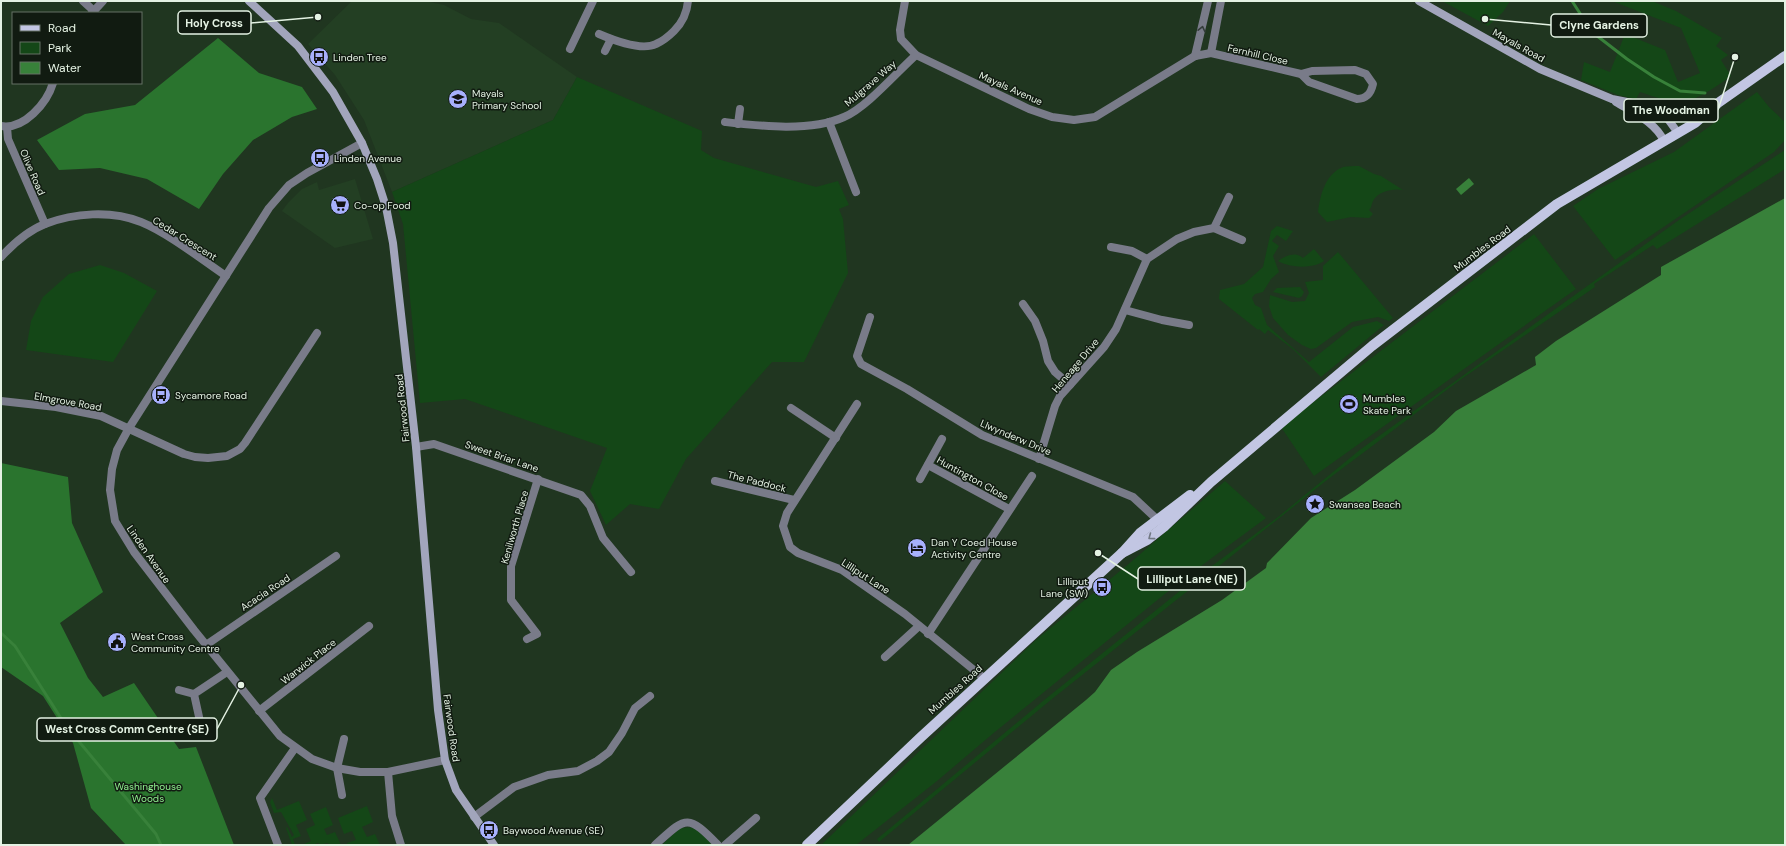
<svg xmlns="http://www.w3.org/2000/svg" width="1786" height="846" viewBox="0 0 1786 846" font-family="'DM Sans',sans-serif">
<rect width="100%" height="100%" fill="#203620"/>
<g fill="#233f23">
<polygon points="352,1 425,1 444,5 471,19 499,23 577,77 553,120 392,192 364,120 335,75 308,44"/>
<polygon points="355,179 373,239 335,248 282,211 288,203 302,189 317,182 319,190"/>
</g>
<g fill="#144717">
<polygon points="1442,1 1510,1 1503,12 1488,26"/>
<path d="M1612,1H1652L1676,11L1722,38L1716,46L1728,55L1721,60L1731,76C1693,103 1685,108 1640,92L1636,99L1618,95L1581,80L1584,62L1610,72L1625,34L1665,50L1678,82L1700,73L1681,28Z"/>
<polygon points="577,77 702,131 701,150 714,158 816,187 838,181 849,205 839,209 843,219 848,273 804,362 772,362 686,459 659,509 630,504 606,525 590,491 607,448 465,399 420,403 403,224 392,192 553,120"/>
<polygon points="1757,92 1769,107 1785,122 1785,140 1774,152 1615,260 1573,206 1598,189 1674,152"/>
<polygon points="1785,150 1785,169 1657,249 1653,245 1594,284 1595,287 1460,380 1327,480 1052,699 879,842 877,839 1043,701 1201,574 1278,517 1361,449 1679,220"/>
<path d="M1359,166L1374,174L1381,176L1403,190C1394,188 1378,191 1373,201C1371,205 1372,207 1369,210L1373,214L1369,218L1351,217L1327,222L1318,212C1320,196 1325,174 1343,167C1348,166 1354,166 1359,166Z"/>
<polygon points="1277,226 1293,231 1286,241 1277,235 1272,241 1279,246 1273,256 1279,272 1271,279 1263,292 1255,294 1252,298 1255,305 1261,308 1267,325 1309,362 1353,327 1377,321 1384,325 1321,377 1294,350 1268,330 1265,334 1259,329 1258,330 1219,299 1220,290 1244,284 1263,267 1271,231"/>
<polygon points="1534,234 1576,289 1314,476 1281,427"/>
<path d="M1314,249L1324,261C1313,269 1290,268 1278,261C1286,256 1294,251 1303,258Z"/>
<polygon points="1338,252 1393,318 1389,321 1378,317 1352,322 1316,348 1311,349 1302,345 1288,335 1273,318 1269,306 1270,295 1292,302 1305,301 1309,293 1305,282 1323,280 1323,266"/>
<polygon points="100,265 124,273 157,291 113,362 26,350 31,321 43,297 69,274"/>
<polygon points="1300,287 1304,292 1302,296 1299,298 1273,292 1277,288"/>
<polygon points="1225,481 1266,518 1182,580 996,731 937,781 856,845 821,845 1036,640 1131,562"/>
<polygon points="272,798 277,810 299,801 307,820 296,825 301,836 293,839 295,845 292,845 286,828 287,827 292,837 294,835 281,812 274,813 270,802"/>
<polygon points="367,806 373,822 362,827 367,837 375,834 380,845 348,845 347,843 356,840 352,831 344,834 338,818"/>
<polygon points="326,807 333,825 324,829 327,835 335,832 341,845 330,845 327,843 320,845 318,843 313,845 302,845 311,841 306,829 315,825 310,814"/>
<polygon points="697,827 716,845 662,845 680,828"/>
</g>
<g fill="#2a742e">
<polygon points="218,38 259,73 302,87 317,109 292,117 253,140 223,174 199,209 147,179 100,168 59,170 37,140 85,114 135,105"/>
<polygon points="1,463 68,477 72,523 103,592 60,623 88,678 103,697 134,683 179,749 196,747 234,845 126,845 91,808 73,743 43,696 1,667"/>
</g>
<g fill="#38813a">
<polygon points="1469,178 1474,184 1461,195 1456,189"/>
<polygon points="1785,198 1785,845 908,845 1086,700 1095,692 1111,670 1137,652 1222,600 1266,568 1267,563 1311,518 1355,490 1434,432 1456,411 1536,365 1535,357 1556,341 1661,275 1661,267"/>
</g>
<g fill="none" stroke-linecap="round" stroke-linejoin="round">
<g stroke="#38813a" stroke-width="3">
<polyline points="1572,1 1592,32 1627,59 1654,77 1680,91 1705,93"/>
<polyline points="1,633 15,646 66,726 156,834 161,845"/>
</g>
<g stroke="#797b89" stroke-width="8">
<polyline points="83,1 94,11"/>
<polyline points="905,1 900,30 901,39 916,55 1029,109 1052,117 1074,120 1095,117 1195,56 1211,53 1301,74"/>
<polyline points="92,13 103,1"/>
<path d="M599,34C613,40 642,51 656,44C663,41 669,36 674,31C682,23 687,13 688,1"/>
<polyline points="570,49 593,1"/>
<polyline points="605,51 611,39"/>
<polyline points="1211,53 1221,1"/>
<polyline points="1195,56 1208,1"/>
<path d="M1355,70L1366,74L1373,84C1371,93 1367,99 1357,99L1309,82L1301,74L1312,71Z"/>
<path d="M725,122C760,126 811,132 844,117C866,108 897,72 916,55"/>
<polyline points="829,122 856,192"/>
<polyline points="738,124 740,109"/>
<path d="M1,126C24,130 47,103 53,83"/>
<polyline points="7,127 8,139 45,224"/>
<polyline points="362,143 307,173 289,185 269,208 129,428 117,450 112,469 110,490 115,521 134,552 194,630 280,736 312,759 337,768 360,772 388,772 445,760"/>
<polyline points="1214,228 1242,240"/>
<polyline points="1111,247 1132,251 1147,259"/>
<path d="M1,257C13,244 27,231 45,224C74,213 111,210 141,222C168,233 201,259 226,276"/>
<polyline points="1023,304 1035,321 1043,341 1048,361 1055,372 1070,385"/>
<polyline points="1125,310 1162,320 1189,325"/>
<polyline points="870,317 857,356 861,364 907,389 982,435 1133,497 1161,523"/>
<polyline points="1,401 56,407 101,416 184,454 195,457 208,458 227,456 240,449 245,443 317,333"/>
<polyline points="857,404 787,513 783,526 790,547 798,553 842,570 905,614 985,679"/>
<polyline points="791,408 836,438"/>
<polyline points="416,447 434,444 581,495 590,506 603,538 631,572"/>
<polyline points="1039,459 1055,406 1060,396 1104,347 1116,329 1147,259 1177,239 1194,232 1214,228 1229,197"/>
<polyline points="928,465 1009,509"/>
<polyline points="920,479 942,439"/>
<polyline points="715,481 794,500"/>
<polyline points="928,634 1032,476"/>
<polyline points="527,639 537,634 511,600 511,566 538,479"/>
<polyline points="206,645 336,556"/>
<polyline points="885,657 919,626"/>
<polyline points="179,690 194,694"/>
<polyline points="259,711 369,626"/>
<polyline points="203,735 194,694 227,672"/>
<polyline points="388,772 392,816 401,845"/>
<polyline points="342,795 337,768 344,739"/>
<polyline points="474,817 514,787 548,775 578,771 597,761 609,752 622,733 635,708 650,696"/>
<polyline points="278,845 260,798 295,748"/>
<path d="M655,845C686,817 687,813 718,845"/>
<polyline points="725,845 756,818"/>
</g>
<g stroke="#a2a5bc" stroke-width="8">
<polyline points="249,1 298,46 333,92 362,143 377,179 386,207 393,243 416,447 438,710 445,760 456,790 494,845"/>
<polyline points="1419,1 1540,69 1612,99 1637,104 1665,115 1689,115 1713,105"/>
<path d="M1616,102C1634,113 1655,122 1664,141"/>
<polyline points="1665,115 1678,133"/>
</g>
<g stroke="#c2c6e3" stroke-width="10">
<polyline points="1122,553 1147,540 1165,526 1211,482 1372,346 1557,204 1695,123 1718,103 1785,56"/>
<polyline points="807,845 921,737 1122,553 1140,533 1190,495"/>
</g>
</g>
<defs><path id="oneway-chevron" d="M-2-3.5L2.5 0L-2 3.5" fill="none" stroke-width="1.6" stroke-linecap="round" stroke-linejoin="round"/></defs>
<use stroke="#353d3b" href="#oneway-chevron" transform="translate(1202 29) rotate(-77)"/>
<use stroke="#727984" href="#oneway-chevron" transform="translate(1151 537) rotate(143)"/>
<defs>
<symbol id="bus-disc" viewBox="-11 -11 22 22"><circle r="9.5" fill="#a7b0fc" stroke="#111b11"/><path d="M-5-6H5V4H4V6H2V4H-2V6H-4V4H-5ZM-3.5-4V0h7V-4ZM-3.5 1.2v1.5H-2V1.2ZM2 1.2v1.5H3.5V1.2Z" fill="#111"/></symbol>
<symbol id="school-disc" viewBox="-11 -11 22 22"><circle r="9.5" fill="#a7b0fc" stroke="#111b11"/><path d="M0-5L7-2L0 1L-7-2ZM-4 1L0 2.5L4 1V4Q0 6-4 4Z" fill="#111"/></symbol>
<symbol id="supermarket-disc" viewBox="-11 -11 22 22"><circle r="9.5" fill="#a7b0fc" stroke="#111b11"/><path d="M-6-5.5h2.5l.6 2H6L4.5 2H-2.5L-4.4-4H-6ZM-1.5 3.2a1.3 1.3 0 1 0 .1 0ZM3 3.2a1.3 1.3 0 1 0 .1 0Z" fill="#111"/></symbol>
<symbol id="stadium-disc" viewBox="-11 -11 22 22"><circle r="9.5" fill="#a7b0fc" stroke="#111b11"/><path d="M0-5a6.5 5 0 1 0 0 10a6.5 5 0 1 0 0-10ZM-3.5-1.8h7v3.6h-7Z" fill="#111"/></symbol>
<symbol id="sight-disc" viewBox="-11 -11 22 22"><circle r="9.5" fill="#a7b0fc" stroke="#111b11"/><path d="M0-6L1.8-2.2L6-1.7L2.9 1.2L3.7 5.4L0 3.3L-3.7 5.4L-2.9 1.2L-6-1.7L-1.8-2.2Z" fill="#111"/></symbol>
<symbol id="hotel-disc" viewBox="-11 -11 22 22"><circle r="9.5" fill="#a7b0fc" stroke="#111b11"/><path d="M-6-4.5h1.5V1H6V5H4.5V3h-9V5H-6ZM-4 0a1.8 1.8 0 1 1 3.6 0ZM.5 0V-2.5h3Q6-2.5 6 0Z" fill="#111"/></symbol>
<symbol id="civic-disc" viewBox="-11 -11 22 22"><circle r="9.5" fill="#a7b0fc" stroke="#111b11"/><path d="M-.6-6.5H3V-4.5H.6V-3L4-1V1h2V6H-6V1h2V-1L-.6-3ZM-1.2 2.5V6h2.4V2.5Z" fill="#111"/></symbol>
</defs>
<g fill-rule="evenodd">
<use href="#bus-disc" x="308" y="46" width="22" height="22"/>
<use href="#school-disc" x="447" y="88" width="22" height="22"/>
<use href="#bus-disc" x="309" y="147" width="22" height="22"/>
<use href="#supermarket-disc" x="329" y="194" width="22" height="22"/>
<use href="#bus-disc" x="150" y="384" width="22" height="22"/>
<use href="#stadium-disc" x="1338" y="393" width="22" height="22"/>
<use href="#sight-disc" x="1304" y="493" width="22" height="22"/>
<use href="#hotel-disc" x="906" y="537" width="22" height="22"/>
<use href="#bus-disc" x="1091" y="576" width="22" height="22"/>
<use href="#civic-disc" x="106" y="631" width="22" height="22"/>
<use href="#bus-disc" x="478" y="819" width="22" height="22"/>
</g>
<g text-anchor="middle" stroke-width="3" stroke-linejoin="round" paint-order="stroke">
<g font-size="10" fill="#e4f2e3" stroke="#111b11">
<text transform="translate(1519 45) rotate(29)" y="4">Mayals Road</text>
<text transform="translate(1258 54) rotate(13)" y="4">Fernhill Close</text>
<text transform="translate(870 83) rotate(-41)" y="4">Mulgrave Way</text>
<text transform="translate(1011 88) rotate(24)" y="4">Mayals Avenue</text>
<text transform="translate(33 172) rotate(67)" y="4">Olive Road</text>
<text transform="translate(185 238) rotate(32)" y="4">Cedar Crescent</text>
<text transform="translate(1482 248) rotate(-37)" y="4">Mumbles Road</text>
<text transform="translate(1075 365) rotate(-50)" y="4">Heneage Drive</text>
<text transform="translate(68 401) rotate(10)" y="4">Elmgrove Road</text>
<text transform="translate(402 408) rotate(-96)" y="4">Fairwood Road</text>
<text transform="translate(1016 437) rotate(23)" y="4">Llwynderw Drive</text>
<text transform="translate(502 456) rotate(19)" y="4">Sweet Briar Lane</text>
<text transform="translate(973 478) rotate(29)" y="4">Huntington Close</text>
<text transform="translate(757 481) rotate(14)" y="4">The Paddock</text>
<text transform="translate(514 527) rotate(-74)" y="4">Kenilworth Place</text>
<text transform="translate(149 554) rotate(55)" y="4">Linden Avenue</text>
<text transform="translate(866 576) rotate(33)" y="4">Lilliput Lane</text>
<text transform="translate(265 592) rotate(-34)" y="4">Acacia Road</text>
<text transform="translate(308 661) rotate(-38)" y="4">Warwick Place</text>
<text transform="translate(955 689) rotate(-42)" y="4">Mumbles Road</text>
<text transform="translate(452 728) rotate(82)" y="4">Fairwood Road</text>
</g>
<g font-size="10" fill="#e4f2e3" stroke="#111b11" text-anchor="start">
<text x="333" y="61">Linden Tree</text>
<text x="472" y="97">Mayals<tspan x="472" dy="12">Primary School</tspan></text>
<text x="334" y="162">Linden Avenue</text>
<text x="354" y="209">Co-op Food</text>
<text x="175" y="399">Sycamore Road</text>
<text x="1363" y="402">Mumbles<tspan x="1363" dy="12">Skate Park</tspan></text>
<text x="1329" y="508">Swansea Beach</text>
<text x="931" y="546">Dan Y Coed House<tspan x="931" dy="12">Activity Centre</tspan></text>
<text x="1088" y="585" text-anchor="end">Lilliput<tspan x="1088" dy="12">Lane (SW)</tspan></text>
<text x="131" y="640">West Cross<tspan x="131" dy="12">Community Centre</tspan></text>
<text x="503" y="834">Baywood Avenue (SE)</text>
</g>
<g font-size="10" fill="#90f090" stroke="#111b11">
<text x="148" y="790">Washinghouse<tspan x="148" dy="12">Woods</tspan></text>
</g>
</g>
<path fill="none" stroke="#e4f2e3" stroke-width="1.5" d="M318 17L251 23M1485 19L1551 25M1735 57L1718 110M1098 553L1138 579M241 685L217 729"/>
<g fill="#e4f2e3" stroke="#111b11" stroke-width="1.5">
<circle cx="318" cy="17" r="4"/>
<circle cx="1485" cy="19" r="4"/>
<circle cx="1735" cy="57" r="4"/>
<circle cx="1098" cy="553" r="4"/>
<circle cx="241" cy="685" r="4"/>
</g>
<g fill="#111b11" stroke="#e4f2e3" stroke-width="1.5">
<rect x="178" y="11" width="73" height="23" rx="4"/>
<rect x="1551" y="14" width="96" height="23" rx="4"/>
<rect x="1624" y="99" width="94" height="23" rx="4"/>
<rect x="1138" y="567" width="107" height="23" rx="4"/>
<rect x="37" y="718" width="180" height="23" rx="4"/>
</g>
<g font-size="11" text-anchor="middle" font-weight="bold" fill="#e4f2e3">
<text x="214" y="27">Holy Cross</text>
<text x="1599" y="29">Clyne Gardens</text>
<text x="1671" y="114">The Woodman</text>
<text x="1192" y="583">Lilliput Lane (NE)</text>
<text x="127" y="733">West Cross Comm Centre (SE)</text>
</g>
<rect width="1786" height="846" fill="none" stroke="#e4f2e3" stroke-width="4"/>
<rect x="12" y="12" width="130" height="72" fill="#111b11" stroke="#657165"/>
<rect x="20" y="25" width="20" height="6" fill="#c2c6e3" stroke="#657165"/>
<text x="48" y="32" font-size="12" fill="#e4f2e3">Road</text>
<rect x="20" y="42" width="20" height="12" fill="#144717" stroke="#657165"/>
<text x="48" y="52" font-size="12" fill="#e4f2e3">Park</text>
<rect x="20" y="62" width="20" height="12" fill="#38813a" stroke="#657165"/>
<text x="48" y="72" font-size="12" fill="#e4f2e3">Water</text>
</svg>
